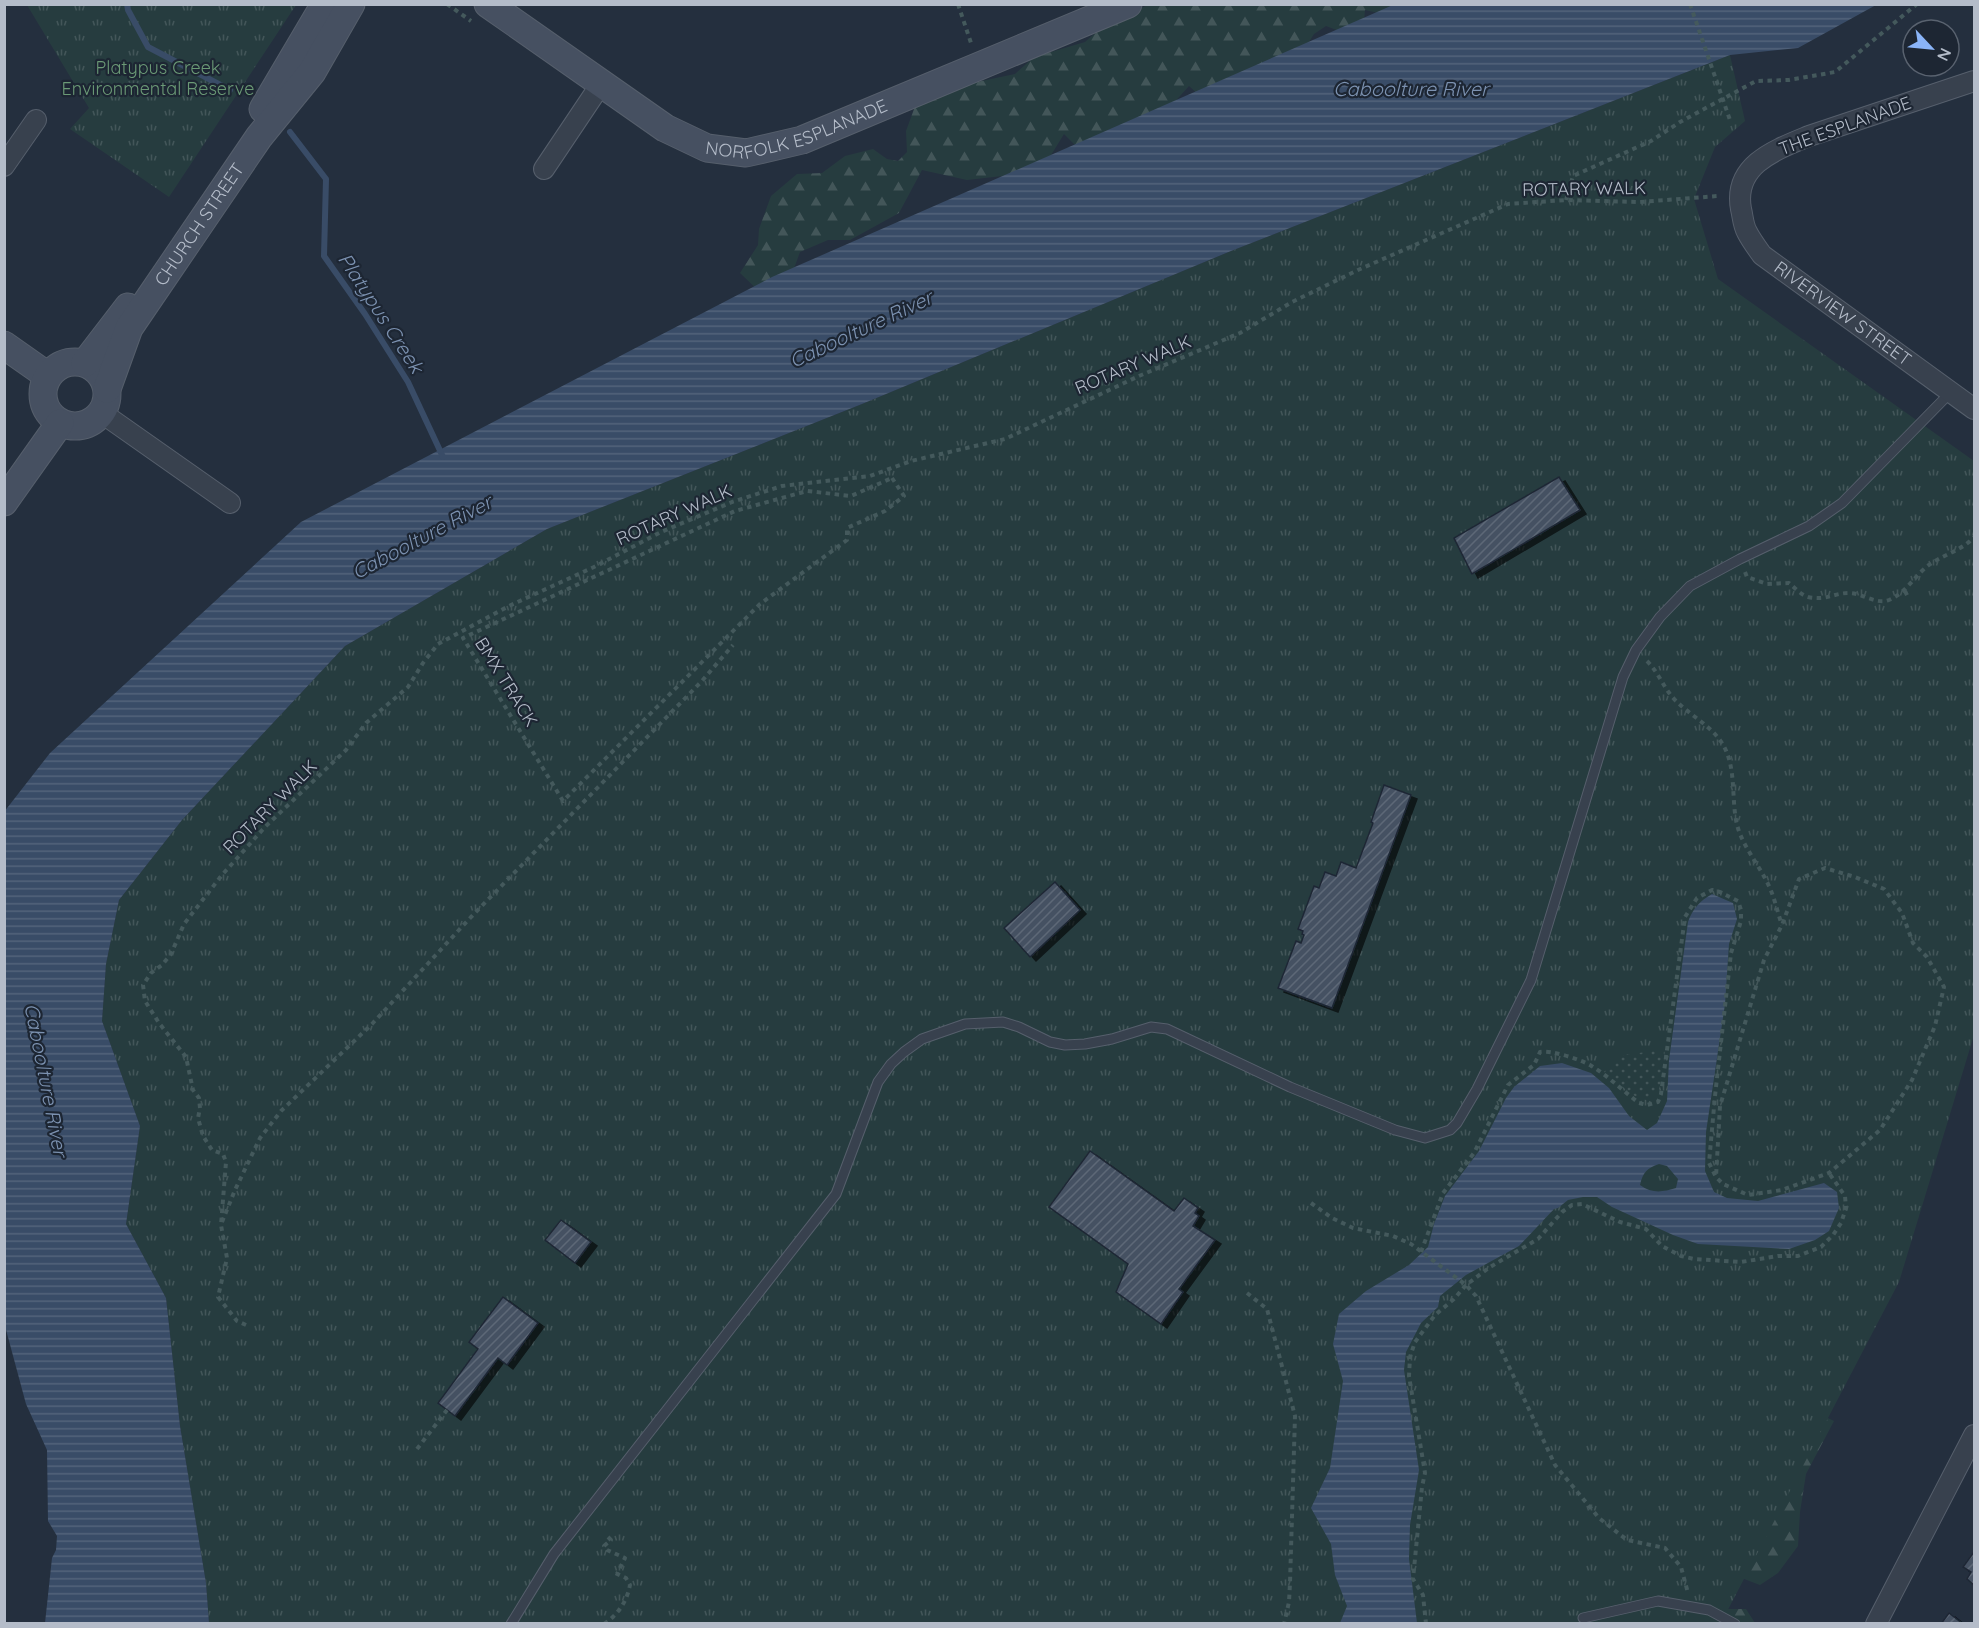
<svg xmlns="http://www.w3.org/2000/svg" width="1979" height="1628" viewBox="0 0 1979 1628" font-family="Quicksand,sans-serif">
<defs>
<pattern id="forest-firs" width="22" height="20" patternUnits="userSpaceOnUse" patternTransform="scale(1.5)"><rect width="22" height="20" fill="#263c3f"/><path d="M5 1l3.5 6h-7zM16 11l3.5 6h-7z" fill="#435659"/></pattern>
<pattern id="park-tufts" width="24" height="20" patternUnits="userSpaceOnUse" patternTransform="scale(1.5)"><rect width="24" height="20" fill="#263c3f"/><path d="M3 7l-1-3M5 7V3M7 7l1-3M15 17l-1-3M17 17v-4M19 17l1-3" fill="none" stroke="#435659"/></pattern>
<pattern id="garden-dots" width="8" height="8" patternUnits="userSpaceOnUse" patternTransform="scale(1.5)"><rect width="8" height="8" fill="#263c3f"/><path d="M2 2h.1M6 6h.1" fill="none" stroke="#435659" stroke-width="1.8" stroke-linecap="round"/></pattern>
<pattern id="water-rules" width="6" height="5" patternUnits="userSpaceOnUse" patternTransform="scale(1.5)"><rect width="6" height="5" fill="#394c67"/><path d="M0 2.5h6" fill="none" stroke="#53647b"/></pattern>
<pattern id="building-hatch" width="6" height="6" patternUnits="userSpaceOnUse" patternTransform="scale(1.5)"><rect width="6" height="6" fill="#455162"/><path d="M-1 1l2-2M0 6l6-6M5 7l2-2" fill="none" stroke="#5d6877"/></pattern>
<filter id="shadow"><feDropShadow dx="6" dy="4" stdDeviation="0" flood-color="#0009"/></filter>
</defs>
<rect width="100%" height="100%" fill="#242f3e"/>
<g fill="url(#forest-firs)">
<polygon points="1148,5 1396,5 1387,15 1365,10 1364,21 1342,32 1326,26 1314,34 1302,53 1210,105 1189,86 1170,107 1080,150 1064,134 1048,160 1021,174 967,180 922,170 899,213 850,240 828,240 800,252 785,293 763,295 740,273 758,245 759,229 771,196 797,174 822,173 845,156 873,149 887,159 898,161 907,152 906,131 917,101 972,83 1015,74 1034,57 1085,42 1108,22"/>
<polygon points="1795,1402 1834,1421 1806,1474 1800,1512 1798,1546 1778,1573 1760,1585 1739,1577 1725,1609 1746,1609 1755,1623 1662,1623"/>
</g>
<g fill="url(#park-tufts)">
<polygon points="27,5 26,5 296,5 169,197 70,129 89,108"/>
<polygon points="1730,55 1745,121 1715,147 1694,199 1718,279 1974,461 1974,1035 1899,1282 1721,1623 209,1623 206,1583 180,1426 166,1298 126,1224 140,1126 102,1021 106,964 119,900 182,820 345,646 547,529 862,404 1231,251"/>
</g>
<path fill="url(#garden-dots)" d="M1665,1049C1663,1064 1664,1095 1649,1101L1635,1096L1604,1073L1620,1056Z"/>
<g fill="url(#water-rules)" fill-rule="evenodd">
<polygon points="1393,5 1876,5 1798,48 1730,55 1231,251 862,404 547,529 345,646 182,820 119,900 106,964 102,1021 140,1126 126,1224 166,1298 180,1426 206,1583 209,1623 45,1623 52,1558 56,1550 57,1536 48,1521 47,1450 26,1404 5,1326 4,812 50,753 301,522 772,277"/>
<path d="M1712,894L1733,903L1737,919L1729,944L1725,1004L1706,1132L1705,1171L1714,1192L1727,1198L1758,1201L1824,1183L1837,1192L1839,1208L1829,1231L1815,1240L1789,1249L1698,1244L1673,1235L1612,1207L1597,1197H1583L1568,1200L1558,1208L1554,1209L1519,1246L1466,1275L1440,1296L1438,1307L1421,1323L1406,1352L1404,1370L1419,1470L1410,1525L1409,1559L1417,1623H1340L1347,1606L1335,1575L1331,1544L1311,1508L1330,1468L1343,1381L1333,1344L1339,1314L1366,1291L1409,1265L1428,1247L1434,1224L1445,1196L1479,1151L1506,1098L1514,1087L1540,1066L1562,1063L1591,1073L1609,1088L1629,1116L1647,1130L1657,1123L1667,1101L1669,1060L1688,922C1693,908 1700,901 1712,894ZM1659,1164L1667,1166L1678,1179L1676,1188C1663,1192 1652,1194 1640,1185C1643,1172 1647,1168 1659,1164Z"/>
</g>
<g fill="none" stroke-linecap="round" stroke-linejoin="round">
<g stroke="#394c67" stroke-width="6">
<polyline points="127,4 128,10 148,47 230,90"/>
<polyline points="290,132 326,179 324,256 365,314 408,382 443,457"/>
</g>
</g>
<g fill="url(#building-hatch)" stroke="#1f2835" stroke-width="1.5" filter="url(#shadow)">
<polygon points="1559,477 1580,510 1472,574 1454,538"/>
<polygon points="1384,785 1411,795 1332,1008 1278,988 1296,941 1301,943 1304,935 1302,934 1303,931 1298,929 1314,886 1319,888 1325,872 1336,876 1341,862 1356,868 1373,823 1371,822"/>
<polygon points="1055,882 1080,910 1030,957 1004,928"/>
<polygon points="1090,1151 1174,1211 1184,1198 1198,1208 1195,1213 1199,1216 1193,1226 1215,1240 1179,1289 1183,1292 1161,1324 1116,1292 1128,1264 1049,1207"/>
<polygon points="561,1220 591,1242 575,1263 545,1240"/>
<polygon points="503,1297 538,1323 507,1365 498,1358 455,1416 438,1403 478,1349 469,1342"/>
<polygon points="1974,1552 1974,1585 1967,1579 1971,1572 1963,1567"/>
<polygon points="1949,1613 1963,1624 1941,1624"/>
</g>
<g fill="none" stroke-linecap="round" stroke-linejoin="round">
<defs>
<g id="lane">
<polyline points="1583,1618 1658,1601 1709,1610 1735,1624"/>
<polyline points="511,1624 554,1554 836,1194 878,1082 891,1064 904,1052 922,1039 965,1024 1003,1022 1019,1027 1050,1042 1065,1045 1085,1044 1112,1039 1151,1027 1167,1029 1290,1087 1395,1130 1425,1138 1450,1130 1457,1123 1477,1089 1531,980 1623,677 1636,650 1660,617 1690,586 1740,559 1809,526 1842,503 1950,393"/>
</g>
<g id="street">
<path id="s1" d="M1974,81L1809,136C1775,150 1733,165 1741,209C1743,217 1743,225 1747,232C1751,240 1757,248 1762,255L1974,409"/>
<polyline points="4,166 36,120"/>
<polyline points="544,169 601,84"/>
<polyline points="102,413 230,503"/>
<polyline points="1876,1624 1974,1435"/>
</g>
<g id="secondary">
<path id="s2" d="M488,4L665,128L707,148L746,153L802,140L1128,4"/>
<polyline points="263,109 325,4"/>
<polyline points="4,345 48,376"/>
<circle cx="75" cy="394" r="32"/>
<polyline points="85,363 128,307"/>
<path id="s3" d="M107,389L129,328L259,137L312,72L351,4"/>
<polyline points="4,502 60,423"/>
</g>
</defs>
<use href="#lane" stroke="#565f6c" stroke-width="11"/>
<use href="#street" stroke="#565f6c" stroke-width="22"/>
<use href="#secondary" stroke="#565f6c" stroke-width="29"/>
<g stroke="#44595c" stroke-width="4" stroke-dasharray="4.5 4.5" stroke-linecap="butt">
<polyline points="447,4 471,21"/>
<polyline points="958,4 972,46"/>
<polyline points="1566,200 1573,176 1651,141 1680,122 1756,81 1789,80 1835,72 1917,4"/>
<polygon points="892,478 904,496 885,511 847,528 847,540 760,604 563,801 463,638 735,511 807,491 851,496"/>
<path d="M1745,572L1747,577L1767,584L1789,583C1795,588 1801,595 1808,597C1827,601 1833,593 1849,593C1862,593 1876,605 1889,600C1905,593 1912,580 1924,569C1939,555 1961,552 1974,537"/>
<polyline points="1905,591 1909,599"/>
<path d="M1647,661C1659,673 1664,689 1676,701C1693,718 1718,729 1727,753C1737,779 1730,809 1740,834C1747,851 1759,866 1767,882C1774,895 1777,911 1782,925"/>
<polyline points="1311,1203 1332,1218 1353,1228 1393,1236 1411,1244 1466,1285 1476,1296 1555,1465 1599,1518 1627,1540 1665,1548 1681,1567 1688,1593"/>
<polyline points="222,1222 235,1190 260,1138 281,1111 372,1024 471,917 701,682 733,645"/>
<path d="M1421,1252L1443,1193L1474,1153L1508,1085L1534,1065L1540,1052C1551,1050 1579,1059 1590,1065C1607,1075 1623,1091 1639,1103L1647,1105L1658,1102L1661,1094L1685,917L1697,898L1712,890L1720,892L1738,901L1741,910V921L1731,953L1715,1096L1709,1163L1716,1177L1723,1184L1748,1195L1782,1190L1829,1173L1880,1130L1912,1080L1935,1026L1944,987L1927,957L1913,943L1902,913L1884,889L1855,877L1825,868L1799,879L1782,925L1764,960L1720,1106L1716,1177"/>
<polyline points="1247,1293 1267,1309 1295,1416 1290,1583 1289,1602 1284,1624"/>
<polyline points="246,1325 237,1321 218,1297 227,1258 221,1225 226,1162 223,1154 212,1150 203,1136 198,1118 200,1108 199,1098 193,1090 186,1057 159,1023 145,1001 143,985 151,973 162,965 171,954 184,924 222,875 265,827 346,750 366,723 408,687 423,663 438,644 509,606 594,567 661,532 732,502 782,486 870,476 911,461 1005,439 1139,376 1240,333 1292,302 1358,270 1508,204 1566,200 1640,202 1718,196"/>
<polyline points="417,1449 447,1410"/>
<polyline points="608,1537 611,1540 604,1546 607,1550 625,1558 617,1574"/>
<path d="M604,1624C618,1615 627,1601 630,1585L626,1578L613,1572"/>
<polyline points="1426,1624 1423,1595 1413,1579 1422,1487 1425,1473 1409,1376 1410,1357 1415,1342 1435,1315 1454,1299 1466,1285 1490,1267 1538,1239 1562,1212 1572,1205 1582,1204 1620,1222 1646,1229 1662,1246 1681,1256 1694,1259 1741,1262 1778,1256 1798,1256 1821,1247 1833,1235 1841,1223 1846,1208 1845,1196 1829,1173"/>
</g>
<use href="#lane" stroke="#38414e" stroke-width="9"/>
<use href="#street" stroke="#38414e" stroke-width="20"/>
<use href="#secondary" stroke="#465061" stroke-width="27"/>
<polyline stroke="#44595c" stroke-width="4" stroke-dasharray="4.5 4.5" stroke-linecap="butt" points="1690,4 1731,123"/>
</g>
<g text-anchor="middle" stroke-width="4.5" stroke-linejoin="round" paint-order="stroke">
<g font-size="18" fill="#6b9a76" stroke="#1d2633">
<text x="158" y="74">Platypus Creek<tspan x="158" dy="21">Environmental Reserve</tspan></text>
</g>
<g font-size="18" fill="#b4bcc9" stroke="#1d2633">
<text dy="6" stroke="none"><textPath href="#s2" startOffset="356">NORFOLK ESPLANADE</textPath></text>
<text transform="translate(1845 126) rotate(-20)" y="6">THE ESPLANADE</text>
<text transform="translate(1584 189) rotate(-1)" y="6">ROTARY WALK</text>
<text dy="6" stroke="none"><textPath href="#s3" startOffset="190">CHURCH STREET</textPath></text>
<text dy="6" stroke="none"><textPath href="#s1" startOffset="435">RIVERVIEW STREET</textPath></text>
<text transform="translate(1133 365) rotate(-23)" y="6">ROTARY WALK</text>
<text transform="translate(674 515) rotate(-24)" y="6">ROTARY WALK</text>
<text transform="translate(506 682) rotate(58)" y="6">BMX TRACK</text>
<text transform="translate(270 807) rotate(-45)" y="6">ROTARY WALK</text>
</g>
<g font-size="20" font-style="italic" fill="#7c92b1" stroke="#1d2633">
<text x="1411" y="96">Caboolture River</text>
<text transform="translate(381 313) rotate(57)" y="7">Platypus Creek</text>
<text transform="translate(861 329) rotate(-25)" y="7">Caboolture River</text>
<text transform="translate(422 537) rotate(-28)" y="7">Caboolture River</text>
<text transform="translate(46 1080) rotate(79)" y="7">Caboolture River</text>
</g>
</g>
<rect width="1979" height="1628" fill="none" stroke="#b4bcc9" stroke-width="12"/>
<g transform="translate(1931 48) rotate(116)"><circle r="28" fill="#1d2633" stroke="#59626f" stroke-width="1.5"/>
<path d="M0-4.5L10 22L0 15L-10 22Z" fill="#8ab4f8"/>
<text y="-9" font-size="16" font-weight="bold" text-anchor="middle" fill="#b4bcc9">N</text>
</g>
</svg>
